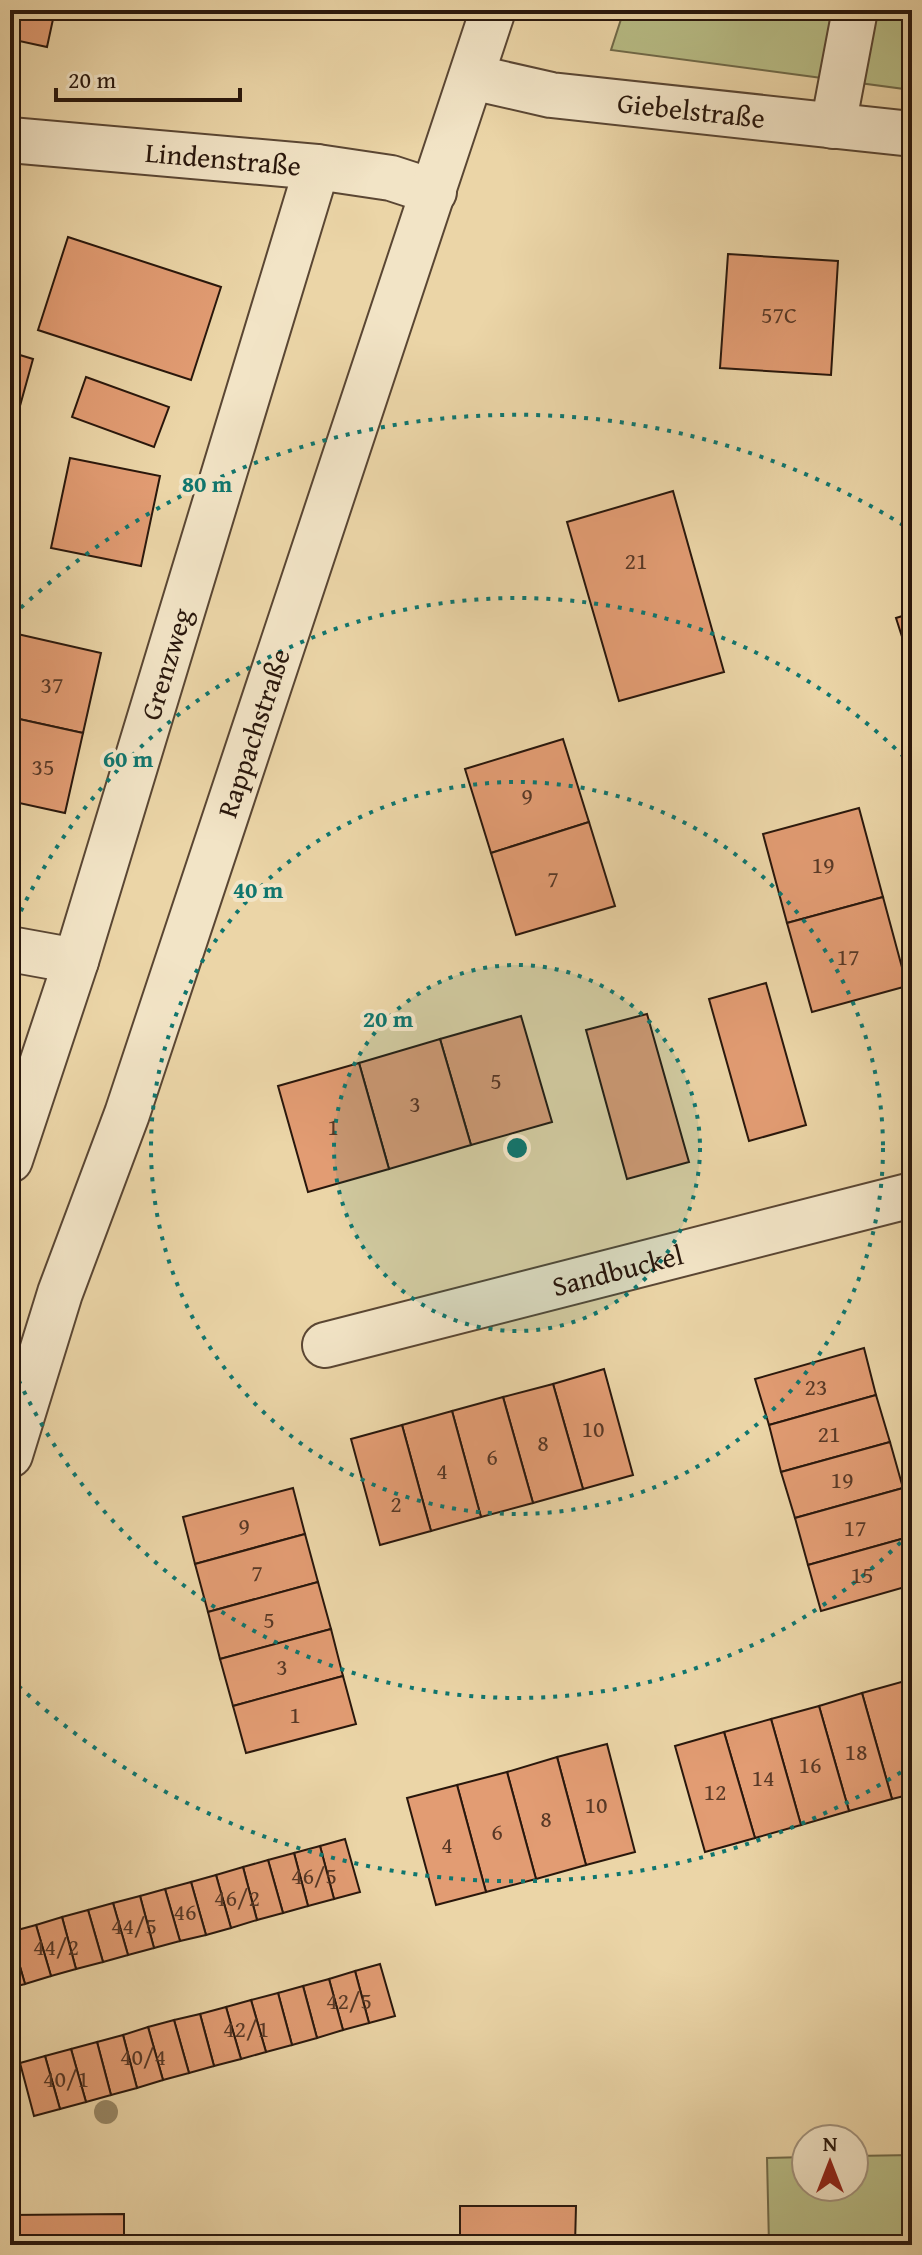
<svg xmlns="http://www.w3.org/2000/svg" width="922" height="2255" viewBox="0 0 922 2255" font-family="'Gentium Book Plus',serif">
<rect width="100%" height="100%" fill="#ebd5a7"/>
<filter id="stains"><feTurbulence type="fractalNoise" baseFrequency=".0025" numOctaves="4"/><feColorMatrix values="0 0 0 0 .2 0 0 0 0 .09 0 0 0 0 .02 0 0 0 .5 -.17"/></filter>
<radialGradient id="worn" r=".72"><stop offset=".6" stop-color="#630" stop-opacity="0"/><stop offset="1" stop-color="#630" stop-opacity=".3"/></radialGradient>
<g fill="#b8bd86" stroke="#706a49" stroke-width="2">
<polygon points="624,10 912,10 912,90 611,50"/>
<polygon points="912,2155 912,2245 769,2245 767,2158 806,2157 806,2187 854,2187 854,2156"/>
</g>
<g fill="#e29c73" stroke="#29170c" stroke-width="2">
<polygon points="10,10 55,10 47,47 10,39"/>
<polygon points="68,237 221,287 191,380 38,330"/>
<polygon points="728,254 838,261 831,375 720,368"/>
<polygon points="912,314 912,410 903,315"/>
<polygon points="10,352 33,359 10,442"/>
<polygon points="86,377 169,407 154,447 72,417"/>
<polygon points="70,458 160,476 141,566 51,548"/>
<polygon points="673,491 724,672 619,701 567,522"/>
<polygon points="912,613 912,668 896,618"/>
<polygon points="13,633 101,653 83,733 10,717 10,646"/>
<polygon points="10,717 83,733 65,813 10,801"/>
<polygon points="563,739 589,822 491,853 465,769"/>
<polygon points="859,808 883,897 787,923 763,834"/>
<polygon points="589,822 615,906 516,935 491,853"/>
<polygon points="883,897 907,986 812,1012 787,923"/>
<polygon points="766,983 806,1125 749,1141 709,999"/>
<polygon points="647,1014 689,1162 627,1179 586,1030"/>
<polygon points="521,1016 552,1122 471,1145 440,1039"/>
<polygon points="440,1039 471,1145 389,1169 359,1063"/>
<polygon points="359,1063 389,1169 308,1192 278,1086"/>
<polygon points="864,1348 876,1395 769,1425 755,1379"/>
<polygon points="604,1369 633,1475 583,1489 553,1384"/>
<polygon points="553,1384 583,1489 533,1503 503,1397"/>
<polygon points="876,1395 890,1442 781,1472 769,1425"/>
<polygon points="503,1397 533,1503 481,1517 452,1411"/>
<polygon points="452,1411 481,1517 431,1531 402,1425"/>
<polygon points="402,1425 431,1531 380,1545 351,1439"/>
<polygon points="890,1442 903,1488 795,1518 781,1472"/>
<polygon points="293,1488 305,1534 195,1564 183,1517"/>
<polygon points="903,1488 912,1520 912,1536 808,1565 795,1518"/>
<polygon points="305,1534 318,1582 208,1612 195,1564"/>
<polygon points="912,1536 912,1585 821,1611 808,1565"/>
<polygon points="318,1582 331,1629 220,1659 208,1612"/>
<polygon points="331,1629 343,1676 233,1706 220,1659"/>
<polygon points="343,1676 356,1724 246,1753 233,1706"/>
<polygon points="912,1679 912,1794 892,1799 862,1693"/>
<polygon points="862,1693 892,1799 849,1811 819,1706"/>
<polygon points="819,1706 849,1811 801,1825 771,1719"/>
<polygon points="771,1719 801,1825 755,1838 724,1732"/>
<polygon points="724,1732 755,1838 705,1852 675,1746"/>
<polygon points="607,1744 635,1852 586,1865 557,1757"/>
<polygon points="557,1757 586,1865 536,1879 507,1772"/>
<polygon points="507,1772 536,1879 486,1892 457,1785"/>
<polygon points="457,1785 486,1892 436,1905 407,1798"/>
<polygon points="345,1839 360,1892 334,1899 320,1846"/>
<polygon points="320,1846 334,1899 308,1906 294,1853"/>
<polygon points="294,1853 308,1906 283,1913 268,1860"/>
<polygon points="268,1860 283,1913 257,1920 243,1867"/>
<polygon points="243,1867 257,1920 231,1928 216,1875"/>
<polygon points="216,1875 231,1928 206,1935 191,1882"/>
<polygon points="191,1882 206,1935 180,1941 165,1889"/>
<polygon points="165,1889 180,1941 154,1948 140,1896"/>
<polygon points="140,1896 154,1948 128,1955 113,1903"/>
<polygon points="113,1903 128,1955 103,1962 88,1910"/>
<polygon points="88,1910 103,1962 76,1969 62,1917"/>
<polygon points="62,1917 76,1969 51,1976 36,1925"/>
<polygon points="36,1925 51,1976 25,1984 10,1932"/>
<polygon points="10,1932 25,1984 10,1988"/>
<polygon points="380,1964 395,2016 369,2023 355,1971"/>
<polygon points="355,1971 369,2023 343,2030 329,1979"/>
<polygon points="329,1979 343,2030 317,2038 303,1986"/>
<polygon points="303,1986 317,2038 292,2045 278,1993"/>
<polygon points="278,1993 292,2045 266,2052 251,2000"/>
<polygon points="251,2000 266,2052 241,2059 226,2007"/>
<polygon points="226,2007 241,2059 214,2066 200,2014"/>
<polygon points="200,2014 214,2066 189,2073 174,2020"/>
<polygon points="174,2020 189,2073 163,2080 148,2027"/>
<polygon points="148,2027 163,2080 137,2088 123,2035"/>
<polygon points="123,2035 137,2088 111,2095 97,2042"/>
<polygon points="97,2042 111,2095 86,2102 71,2049"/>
<polygon points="71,2049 86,2102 60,2109 45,2056"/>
<polygon points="45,2056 60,2109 34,2116 20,2063"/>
<polygon points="460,2206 576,2206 575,2245 460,2245"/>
<polygon points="124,2214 124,2245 10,2245 10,2215"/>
</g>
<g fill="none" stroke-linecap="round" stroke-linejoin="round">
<defs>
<g id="minor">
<path id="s1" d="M472,77L551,95L912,134"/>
<polyline points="833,126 855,10"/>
<path id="s2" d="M10,140L317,167L391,178L434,192"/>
<polyline points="10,949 76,961"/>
<path id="s3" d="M10,1160L76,961L317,167"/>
<path id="s4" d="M325,1345L912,1195"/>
<path id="s5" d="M10,1455L60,1293L127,1114L493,10"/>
</g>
</defs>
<use href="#minor" stroke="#5a4633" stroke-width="48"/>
<use href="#minor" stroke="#f2e4c6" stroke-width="44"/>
</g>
<circle fill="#988866" cx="106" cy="2112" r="12"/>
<circle cx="517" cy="1148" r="183" fill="#0f766e" fill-opacity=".12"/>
<g fill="none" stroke="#0f766e" stroke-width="4" stroke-dasharray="4 8">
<circle cx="517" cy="1148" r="183"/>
<circle cx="517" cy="1148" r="366"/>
<path d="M909 1534A550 550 0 0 1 11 1363M11 933A550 550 0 0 1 909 762"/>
<path d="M911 1766A733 733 0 0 1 12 1680M12 616A733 733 0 0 1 911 530"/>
</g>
<g text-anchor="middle" stroke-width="8" stroke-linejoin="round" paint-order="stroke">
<g font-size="24" fill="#573826">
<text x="779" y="323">57C</text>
<text x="636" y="569">21</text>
<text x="52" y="693">37</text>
<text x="43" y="775">35</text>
<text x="527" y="804">9</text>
<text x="823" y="873">19</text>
<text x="553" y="887">7</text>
<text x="848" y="965">17</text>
<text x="496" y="1089">5</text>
<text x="415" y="1112">3</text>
<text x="333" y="1135">1</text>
<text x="816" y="1395">23</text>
<text x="593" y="1437">10</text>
<text x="829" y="1442">21</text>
<text x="543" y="1451">8</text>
<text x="492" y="1465">6</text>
<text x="442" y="1479">4</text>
<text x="842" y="1488">19</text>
<text x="396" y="1512">2</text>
<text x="244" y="1534">9</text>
<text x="855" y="1536">17</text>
<text x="257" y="1581">7</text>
<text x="862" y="1583">15</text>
<text x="269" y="1628">5</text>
<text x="282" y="1675">3</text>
<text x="295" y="1723">1</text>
<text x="856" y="1760">18</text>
<text x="810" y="1773">16</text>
<text x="763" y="1786">14</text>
<text x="715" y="1800">12</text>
<text x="596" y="1813">10</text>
<text x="546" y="1827">8</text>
<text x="497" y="1840">6</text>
<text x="447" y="1853">4</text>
<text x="314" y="1884">46/5</text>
<text x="237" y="1906">46/2</text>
<text x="185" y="1920">46</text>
<text x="134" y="1934">44/5</text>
<text x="56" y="1955">44/2</text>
<text x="349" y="2009">42/5</text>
<text x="246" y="2037">42/1</text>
<text x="143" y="2065">40/4</text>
<text x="66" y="2087">40/1</text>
</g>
<g font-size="28" fill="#29170c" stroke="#f2e4c6">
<text dy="10" stroke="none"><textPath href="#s1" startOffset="222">Giebelstraße</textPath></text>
<text dy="10" stroke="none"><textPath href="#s2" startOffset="214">Lindenstraße</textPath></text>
<text dy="10" stroke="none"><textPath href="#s3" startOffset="520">Grenzweg</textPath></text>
<text dy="10" stroke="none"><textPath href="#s5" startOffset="762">Rappachstraße</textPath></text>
<text dy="10" stroke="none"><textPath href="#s4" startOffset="302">Sandbuckel</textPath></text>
</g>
</g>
<circle cx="517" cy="1148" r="12" fill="#0f766e" stroke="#f2e4c6" stroke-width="4"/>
<g font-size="24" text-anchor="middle" font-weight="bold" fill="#0f766e" stroke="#f2e4c6" stroke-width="8" stroke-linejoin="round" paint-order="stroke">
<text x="207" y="492">80 m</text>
<text x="128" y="767">60 m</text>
<text x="258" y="898">40 m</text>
<text x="388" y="1027">20 m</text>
</g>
<rect width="922" height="2255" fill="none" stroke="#ebd5a7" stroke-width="40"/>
<rect x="12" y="12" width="898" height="2231" fill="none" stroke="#29170c" stroke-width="4"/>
<rect x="20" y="20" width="882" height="2215" fill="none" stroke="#29170c" stroke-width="2"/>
<g transform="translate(830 2163)"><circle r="38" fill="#f2e4c6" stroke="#a2927c" stroke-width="2"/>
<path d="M0-6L14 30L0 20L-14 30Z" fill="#8f2418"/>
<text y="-12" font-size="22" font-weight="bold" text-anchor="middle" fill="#29170c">N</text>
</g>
<path d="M56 88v12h184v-12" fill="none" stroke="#29170c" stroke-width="4"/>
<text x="68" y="88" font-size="24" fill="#29170c" stroke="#f2e4c6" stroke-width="6" paint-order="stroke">20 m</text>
<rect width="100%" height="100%" filter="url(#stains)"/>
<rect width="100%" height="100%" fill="url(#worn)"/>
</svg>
